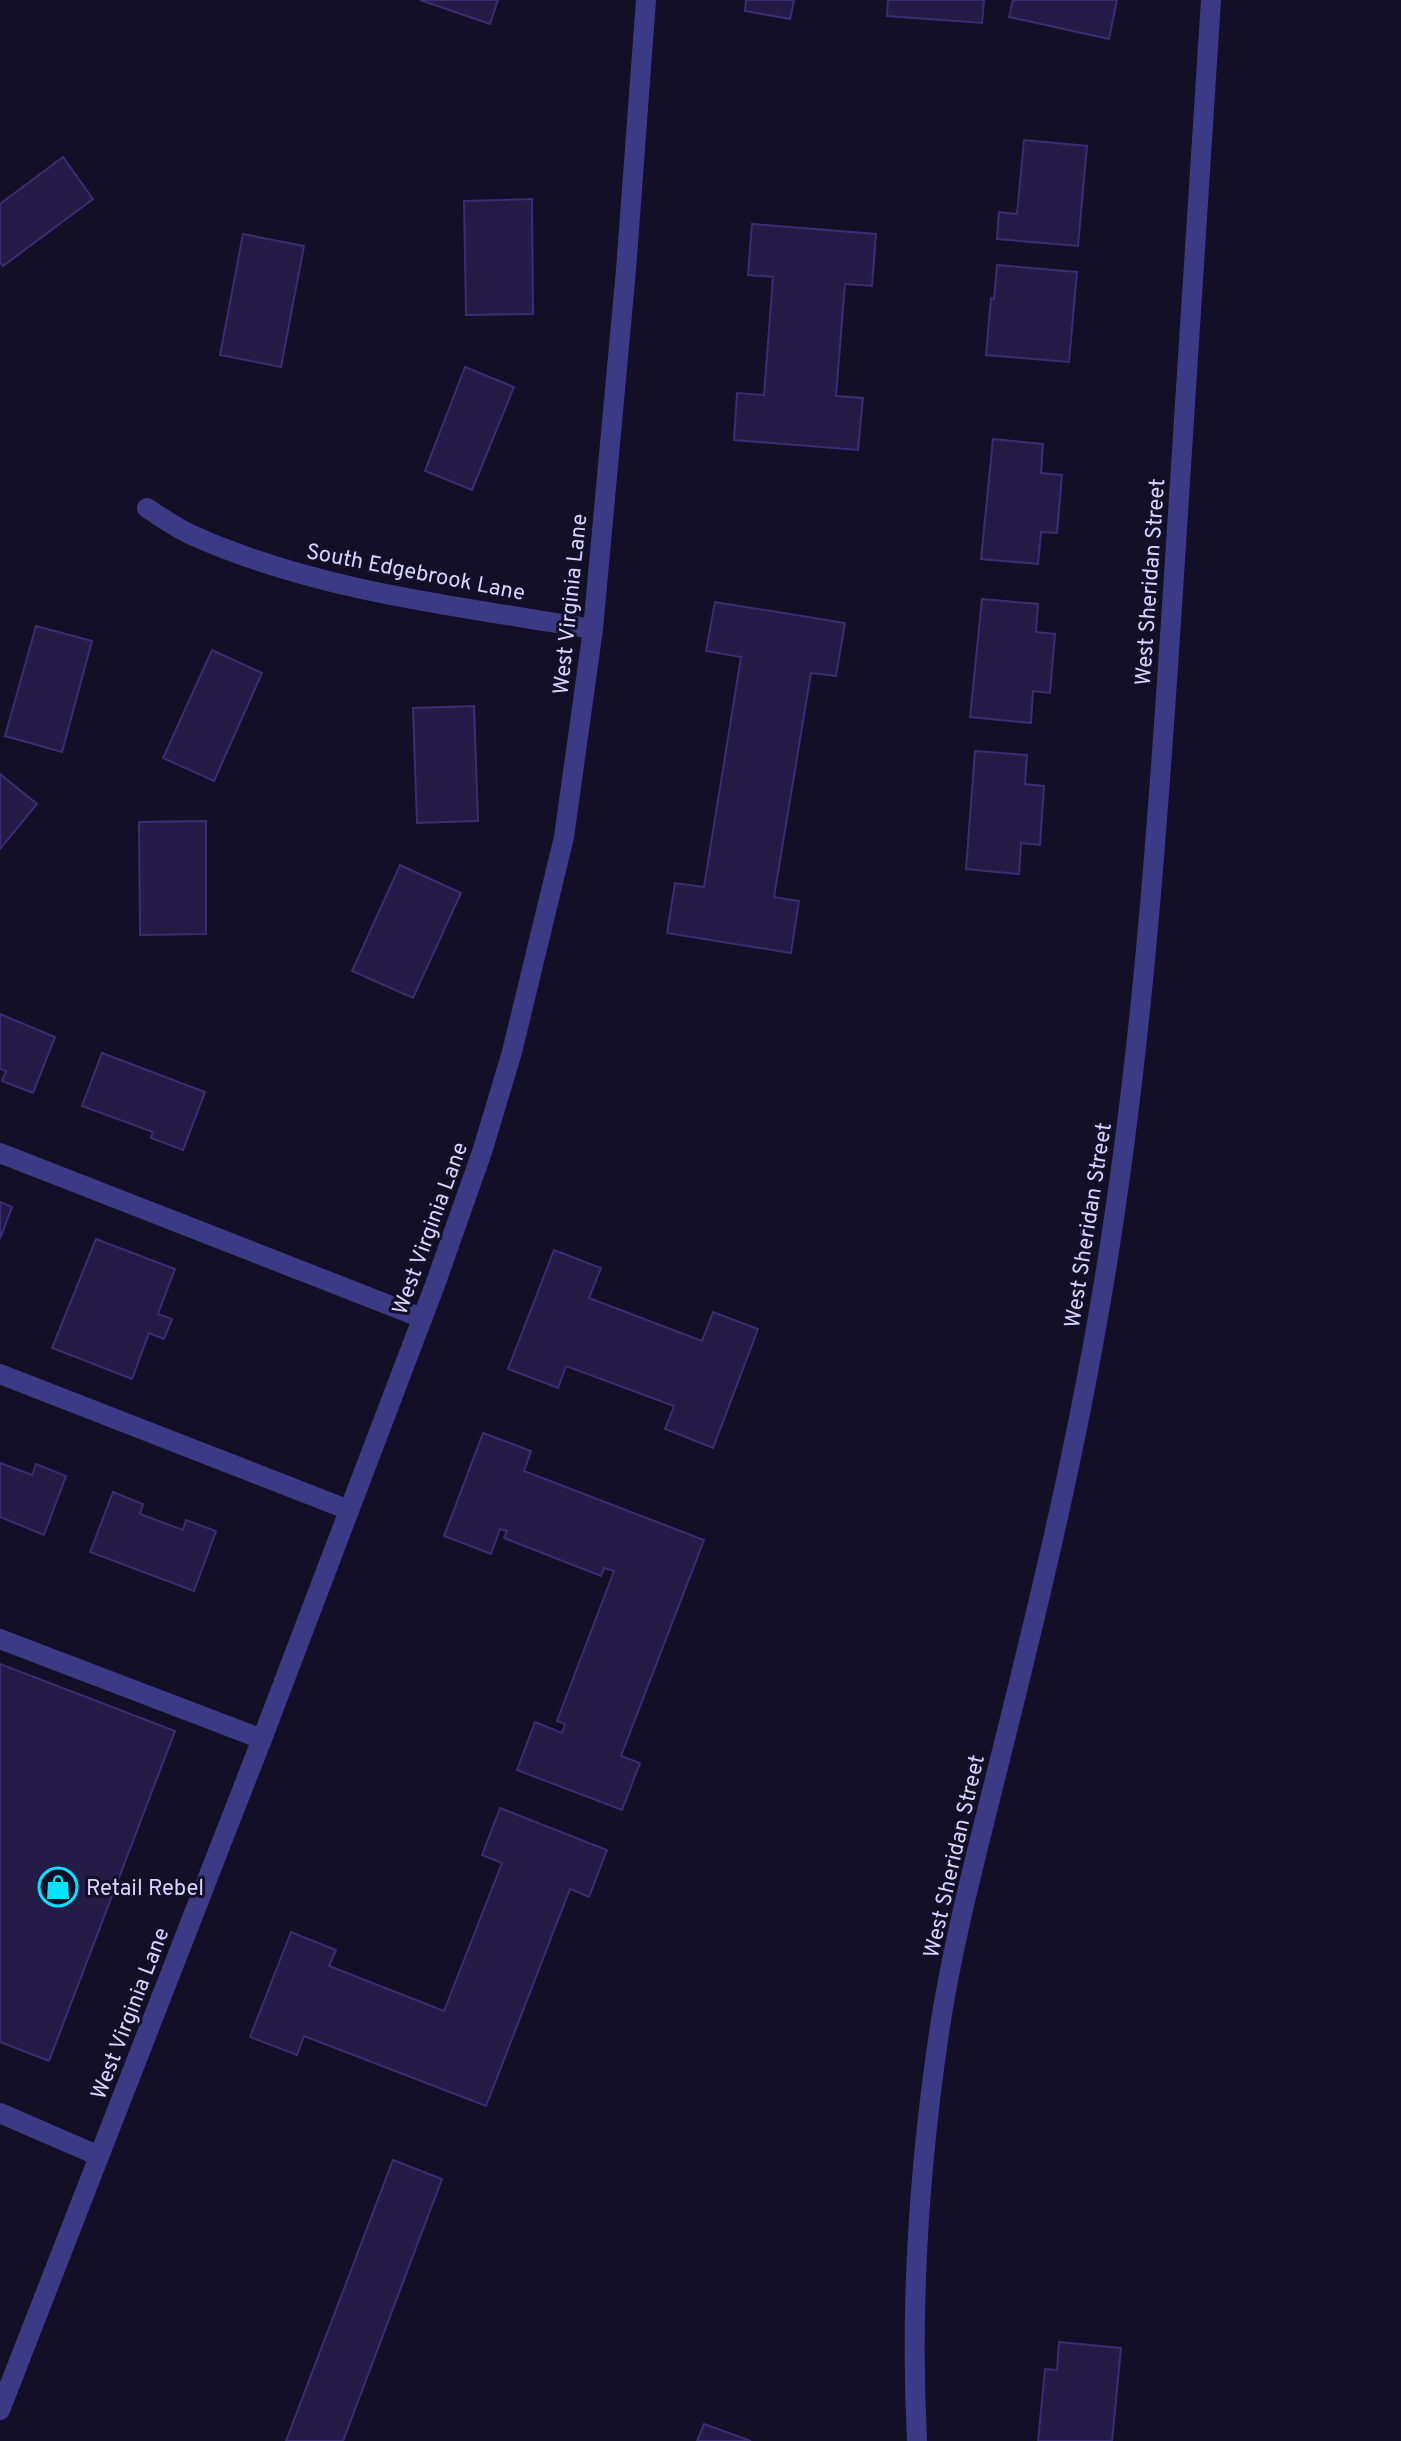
<svg xmlns="http://www.w3.org/2000/svg" width="1401" height="2441" viewBox="0 0 1401 2441" font-family="Overpass,sans-serif">
<rect width="100%" height="100%" fill="#130f26"/>
<g fill="#241b47" stroke="#3b2d73" stroke-width="2">
<polygon points="420,0 498,0 490,24"/>
<polygon points="746,0 794,0 790,19 745,11"/>
<polygon points="888,0 984,0 982,23 887,16"/>
<polygon points="1013,0 1117,0 1109,39 1009,17"/>
<polygon points="1024,140 1087,146 1078,246 997,239 999,212 1017,214"/>
<polygon points="63,157 93,199 3,266 0,262 0,204"/>
<polygon points="532,199 533,314 466,315 464,201"/>
<polygon points="752,224 876,234 872,286 845,284 836,396 863,398 858,450 734,440 737,393 764,395 773,277 748,275"/>
<polygon points="243,234 304,246 281,367 220,355"/>
<polygon points="997,265 1077,272 1069,362 986,355 991,298 994,299"/>
<polygon points="465,367 514,387 472,490 425,471"/>
<polygon points="993,439 1043,444 1041,473 1062,475 1057,533 1041,532 1038,564 981,559"/>
<polygon points="982,599 1038,604 1036,632 1055,634 1050,693 1033,691 1031,723 970,717"/>
<polygon points="715,602 845,623 836,676 811,673 774,897 799,901 791,953 667,933 675,883 704,887 741,657 706,651"/>
<polygon points="36,626 92,641 62,752 5,736"/>
<polygon points="212,650 262,673 214,781 163,758"/>
<polygon points="474,706 478,821 417,823 413,708"/>
<polygon points="975,751 1027,755 1025,784 1044,786 1040,845 1021,843 1019,874 966,869"/>
<polygon points="0,774 37,804 0,849"/>
<polygon points="206,821 206,934 140,935 139,822"/>
<polygon points="400,865 461,893 413,998 352,971"/>
<polygon points="0,1014 55,1037 33,1093 2,1081 6,1071 0,1069"/>
<polygon points="102,1053 205,1092 183,1150 151,1138 153,1132 82,1106"/>
<polygon points="0,1202 12,1207 0,1239"/>
<polygon points="96,1239 175,1269 158,1314 172,1319 164,1339 149,1333 132,1379 52,1348"/>
<polygon points="554,1250 601,1268 589,1298 702,1341 713,1312 758,1329 713,1448 665,1429 674,1406 566,1366 558,1388 508,1369"/>
<polygon points="483,1433 531,1451 524,1471 704,1540 621,1756 640,1763 622,1810 517,1770 535,1722 562,1733 565,1724 557,1721 614,1571 604,1568 601,1576 504,1538 507,1531 500,1529 491,1554 444,1536"/>
<polygon points="0,1463 32,1475 36,1464 66,1476 44,1535 0,1517"/>
<polygon points="113,1492 143,1504 140,1514 183,1530 186,1520 216,1531 194,1591 90,1552"/>
<polygon points="0,1664 175,1731 49,2061 0,2042"/>
<polygon points="500,1808 607,1850 589,1897 570,1889 486,2106 304,2036 297,2055 250,2037 291,1932 336,1950 329,1966 444,2011 502,1863 482,1855"/>
<polygon points="393,2160 442,2179 343,2441 286,2441"/>
<polygon points="1059,2342 1121,2348 1112,2441 1038,2441 1045,2369 1057,2370"/>
<polygon points="704,2424 751,2441 697,2441"/>
</g>
<g fill="none" stroke-linecap="round" stroke-linejoin="round">
<g stroke="#3d3a85" stroke-width="20">
<path d="M147,508C162,518 178,529 194,536C320,592 459,606 593,629"/>
<polyline points="0,1153 422,1318"/>
<polyline points="0,1374 349,1510"/>
<polyline points="0,1639 262,1739"/>
<polyline points="0,2113 99,2156"/>
<polyline points="0,2410 262,1739 435,1285 482,1152 512,1052 564,837 593,629 626,270 646,0"/>
<path d="M917,2441C910,2305 919,2168 939,2033C953,1940 978,1848 1001,1755C1035,1619 1068,1483 1093,1345C1138,1101 1156,853 1172,606C1185,404 1198,202 1211,0"/>
</g>
</g>
<defs>
<symbol id="shop-ring" viewBox="-11 -11 22 22"><circle r="9.5" fill="#130f26" stroke="#00e5ff" stroke-width="1.5"/><path d="M-5-2.5h2.3a2.7 3.5 0 0 1 5.4 0H5L5.5 6h-11ZM-1.5-2.5h3a1.5 2.3 0 0 0-3 0Z" fill="#00e5ff"/></symbol>
</defs>
<g fill-rule="evenodd">
<use href="#shop-ring" x="36" y="1865" width="44" height="44"/>
</g>
<g text-anchor="middle" stroke-width="6" stroke-linejoin="round" paint-order="stroke">
<g font-size="22" fill="#d9d4ff" stroke="#130f26">
<text transform="translate(416 571) rotate(11)" y="8">South Edgebrook Lane</text>
<text transform="translate(1149 582) rotate(-86)" y="8">West Sheridan Street</text>
<text transform="translate(569 604) rotate(-84)" y="8">West Virginia Lane</text>
<text transform="translate(1087 1225) rotate(-81)" y="8">West Sheridan Street</text>
<text transform="translate(429 1228) rotate(-70)" y="8">West Virginia Lane</text>
<text transform="translate(953 1856) rotate(-77)" y="8">West Sheridan Street</text>
<text transform="translate(129 2013) rotate(-69)" y="8">West Virginia Lane</text>
</g>
<g font-size="22" fill="#d9d4ff" stroke="#130f26" text-anchor="start">
<text x="86" y="1895">Retail Rebel</text>
</g>
</g>
</svg>
